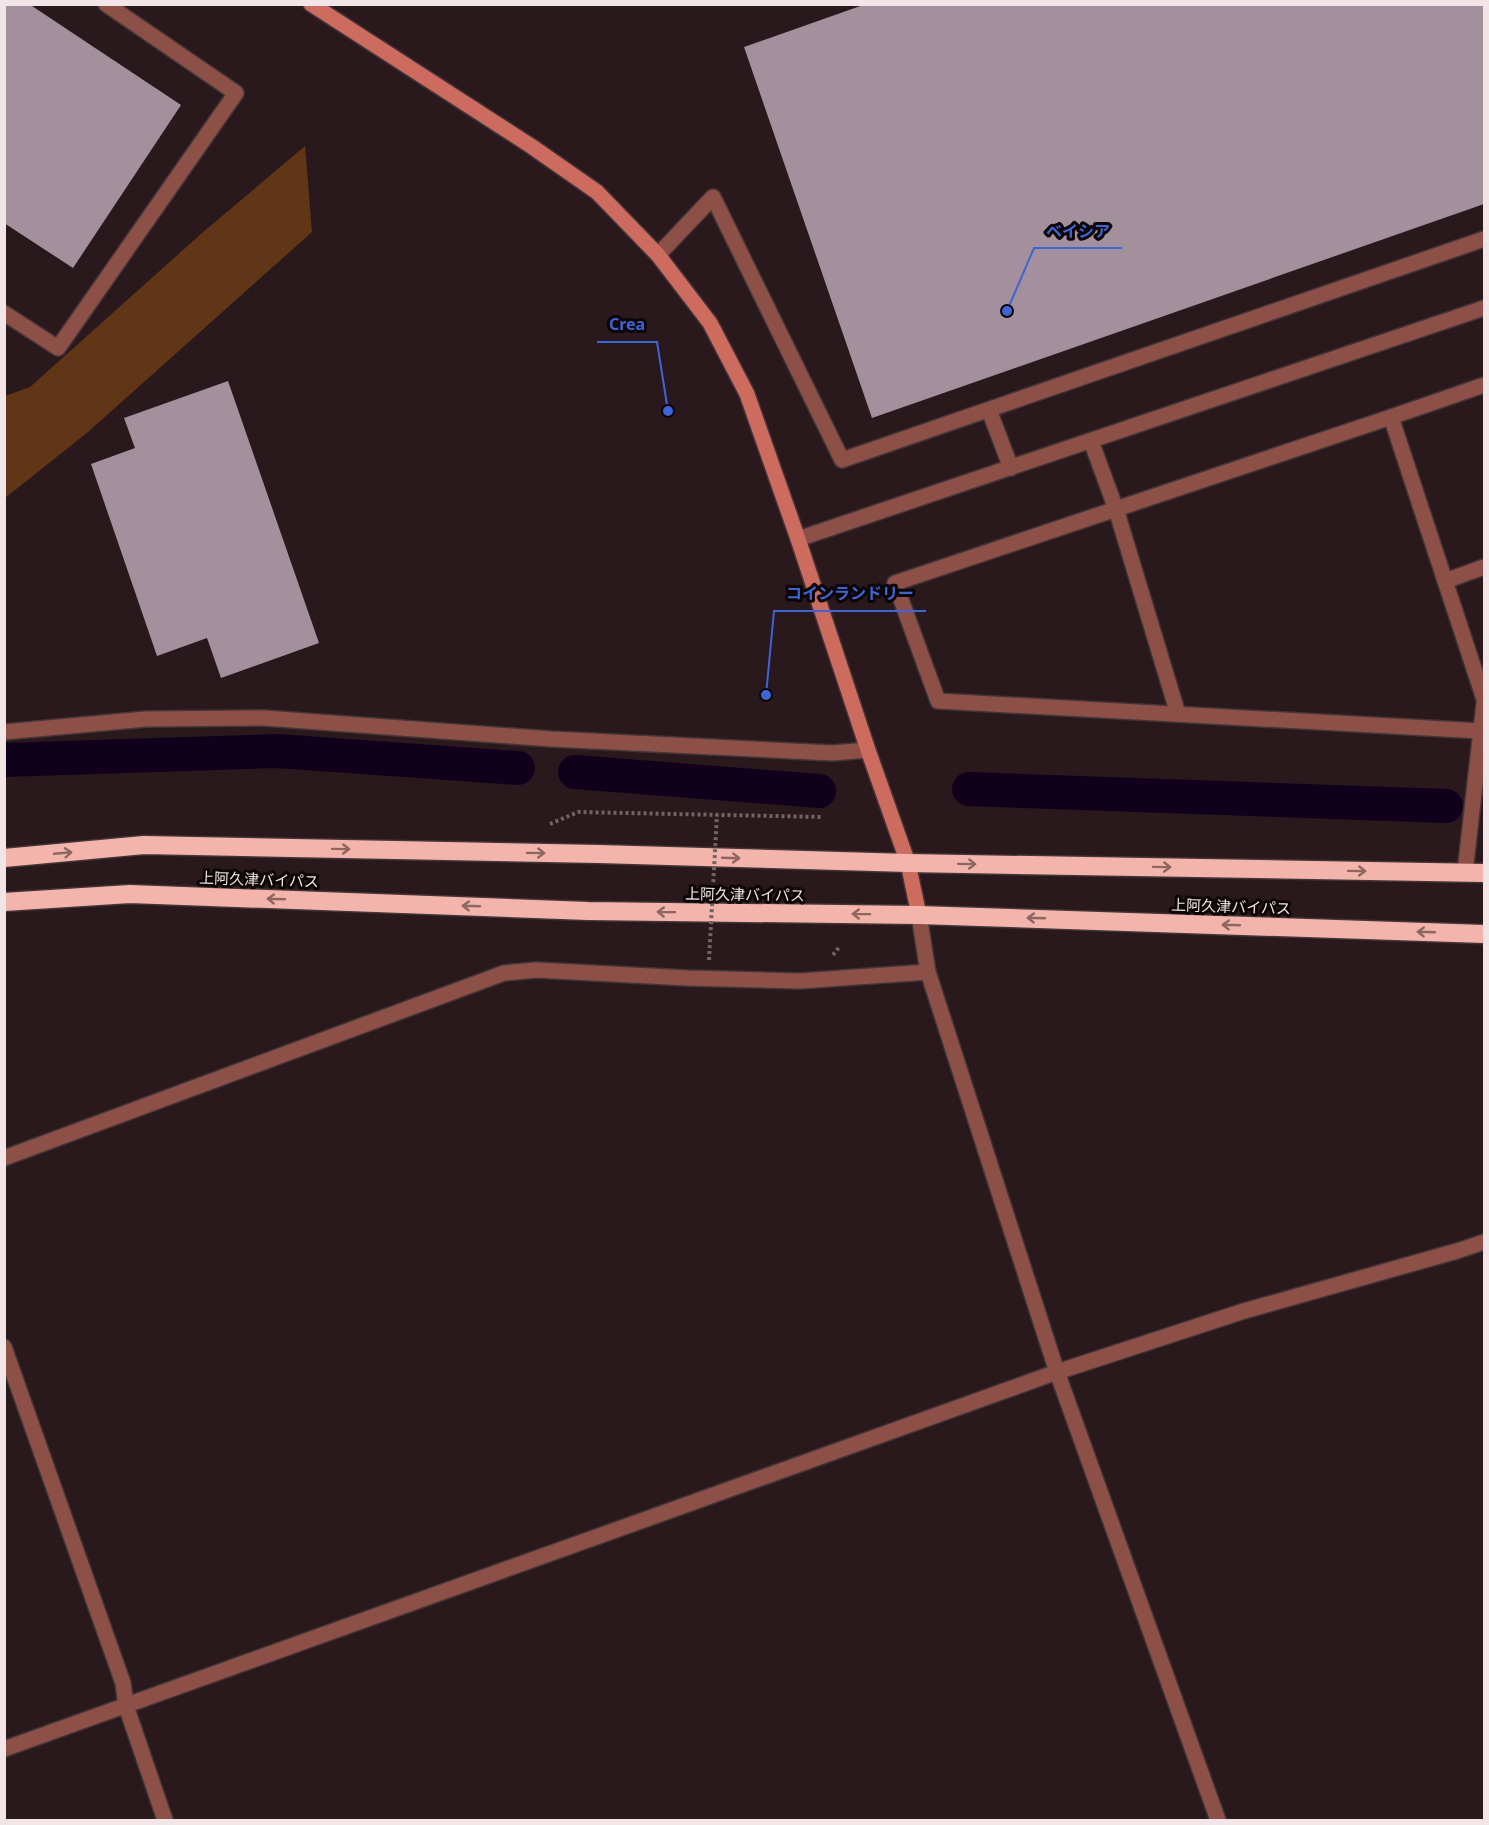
<svg xmlns="http://www.w3.org/2000/svg" width="1489" height="1825" viewBox="0 0 1489 1825" font-family="'Noto Sans','Noto Sans JP',sans-serif">
<rect width="100%" height="100%" fill="#29181c"/>
<polygon fill="#613617" points="305,146 312,232 88,432 5,498 5,396 30,387 202,233"/>
<g fill="none" stroke-linecap="round" stroke-linejoin="round">
<g stroke="#11001b" stroke-width="34">
<polyline points="4,760 277,751 518,768"/>
<polyline points="575,772 819,791"/>
<polyline points="969,789 1446,806"/>
</g>
</g>
<g fill="#a3909c">
<polygon points="4,4 29,4 181,105 73,268 4,223"/>
<polygon points="866,4 1484,4 1484,204 872,418 744,47"/>
<polygon points="228,381 319,643 221,678 207,638 157,656 91,464 135,448 124,418"/>
</g>
<g fill="none" stroke-linecap="round" stroke-linejoin="round">
<defs>
<g id="lane">
<polyline points="658,255 713,197 842,460 1484,239"/>
<polyline points="4,313 58,348 236,93 106,4"/>
<polyline points="989,410 1011,468"/>
<polyline points="1391,417 1484,385"/>
<polyline points="1091,441 1116,509 1178,714"/>
<polyline points="1445,581 1484,567"/>
<polyline points="1481,731 938,701 895,583 1391,417 1484,699"/>
<polyline points="1465,872 1484,704"/>
<polyline points="4,1158 504,973 536,970 688,978 800,981 928,972"/>
<polyline points="4,1347 123,1683 126,1706"/>
<polyline points="4,1749 1057,1372 1244,1311 1457,1251 1484,1242"/>
</g>
<g id="street">
<polyline points="798,539 1484,308"/>
<polyline points="4,732 146,719 264,718 551,739 832,753 868,750"/>
<polyline points="919,915 928,972 1057,1372 1218,1820"/>
<polyline points="126,1706 165,1820"/>
</g>
<polyline id="secondary" points="311,4 531,146 597,192 658,255 710,323 747,394 798,539 868,750 908,863 919,915"/>
<g id="highway">
<polyline points="4,858 144,845 599,854 908,863 1484,873"/>
<polyline points="4,902 130,894 588,911 919,915 1484,934"/>
</g>
</defs>
<use href="#lane" stroke="#453538" stroke-width="18"/>
<use href="#street" stroke="#453538" stroke-width="18"/>
<use href="#secondary" stroke="#453538" stroke-width="18"/>
<use href="#highway" stroke="#453538" stroke-width="21"/>
<g stroke="#726366" stroke-width="4" stroke-dasharray="3 3" stroke-linecap="butt">
<polyline points="550,824 578,812 823,817"/>
<polyline points="833,955 840,946"/>
</g>
<use href="#lane" stroke="#8d5047" stroke-width="15"/>
<use href="#street" stroke="#8d5047" stroke-width="15"/>
<use href="#secondary" stroke="#cc6b5e" stroke-width="15"/>
<use href="#highway" stroke="#f3b5ab" stroke-width="18"/>
<polyline stroke="#726366" stroke-width="4" stroke-dasharray="3 3" stroke-linecap="butt" points="709,960 717,815"/>
</g>
<defs><path id="oneway-shaft" d="M-6 0H5M1.5-3L5.5 0L1.5 3" fill="none" stroke-width="1.6" stroke-linecap="round" stroke-linejoin="round" transform="scale(1.5)"/></defs>
<g stroke="#8c6661">
<use href="#oneway-shaft" transform="translate(341 849) rotate(1)"/>
<use href="#oneway-shaft" transform="translate(63 853) rotate(-5)"/>
<use href="#oneway-shaft" transform="translate(536 853) rotate(1)"/>
<use href="#oneway-shaft" transform="translate(731 858) rotate(2)"/>
<use href="#oneway-shaft" transform="translate(967 864) rotate(1)"/>
<use href="#oneway-shaft" transform="translate(1162 867) rotate(1)"/>
<use href="#oneway-shaft" transform="translate(1357 871) rotate(1)"/>
<use href="#oneway-shaft" transform="translate(276 899) rotate(-178)"/>
<use href="#oneway-shaft" transform="translate(471 906) rotate(-178)"/>
<use href="#oneway-shaft" transform="translate(666 912) rotate(-179)"/>
<use href="#oneway-shaft" transform="translate(861 914) rotate(-179)"/>
<use href="#oneway-shaft" transform="translate(1036 918) rotate(-178)"/>
<use href="#oneway-shaft" transform="translate(1231 925) rotate(-178)"/>
<use href="#oneway-shaft" transform="translate(1426 932) rotate(-178)"/>
</g>
<g text-anchor="middle" stroke-width="6" stroke-linejoin="round" paint-order="stroke">
<g font-size="15" fill="#f2e5e7" stroke="#0d0607">
<text transform="translate(259 880) rotate(2)" y="5">上阿久津バイパス</text>
<text transform="translate(745 895) rotate(1)" y="5">上阿久津バイパス</text>
<text transform="translate(1231 907) rotate(2)" y="5">上阿久津バイパス</text>
</g>
</g>
<path fill="none" stroke="#3d65da" stroke-width="2" d="M1007 311L1034 248H1122M668 411L657 342H597M766 695L774 611H926"/>
<g fill="#3d65da" stroke="#0d0607" stroke-width="2">
<circle cx="1007" cy="311" r="6"/>
<circle cx="668" cy="411" r="6"/>
<circle cx="766" cy="695" r="6"/>
</g>
<g font-size="16" text-anchor="middle" font-weight="bold" fill="#3d65da" stroke="#0d0607" stroke-width="6" stroke-linejoin="round" paint-order="stroke">
<text x="1078" y="237">ベイシア</text>
<text x="627" y="330">Crea</text>
<text x="850" y="599">コインランドリー</text>
</g>
<rect width="1489" height="1825" fill="none" stroke="#f2e5e7" stroke-width="12"/>
</svg>
